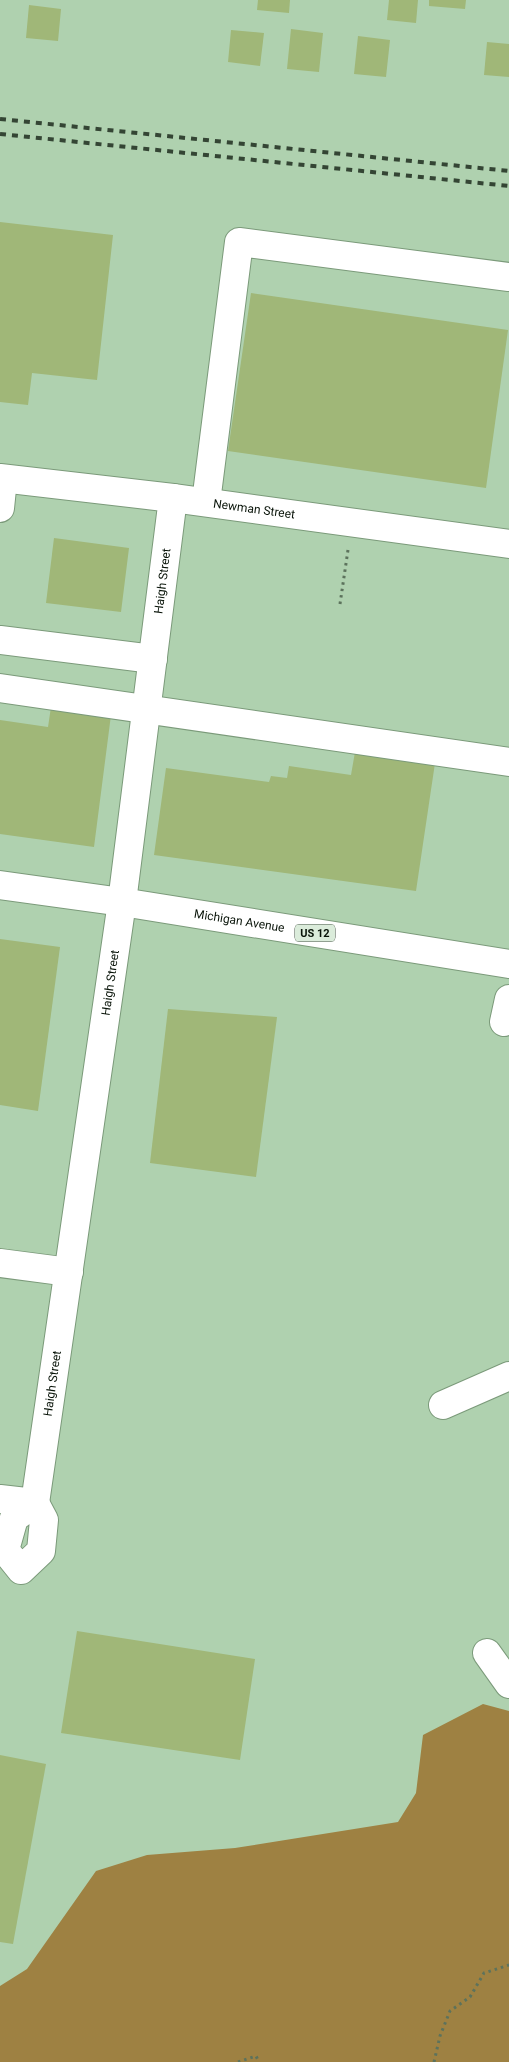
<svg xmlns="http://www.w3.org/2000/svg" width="509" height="2062" viewBox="0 0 509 2062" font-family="Roboto,sans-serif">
<rect width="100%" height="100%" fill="#afd1af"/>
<polygon fill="#9e8142" points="483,1704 509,1711 509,2062 0,2062 0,1986 27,1969 96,1871 147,1855 235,1848 398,1822 416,1793 423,1735"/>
<g fill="#a0b778">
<polygon points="258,0 290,0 289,13 257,10"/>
<polygon points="389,0 418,0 416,23 387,20"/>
<polygon points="429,0 466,0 465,9 429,6"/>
<polygon points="29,5 61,9 58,41 26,38"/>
<polygon points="291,29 323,33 319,72 287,69"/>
<polygon points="231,30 264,33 260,66 228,62"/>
<polygon points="358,36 390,40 386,77 354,74"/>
<polygon points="487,42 509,44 509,77 484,75"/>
<polygon points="0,222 113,235 97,380 32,373 28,405 0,402"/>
<polygon points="251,293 508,330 486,488 228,451"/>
<polygon points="54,538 129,548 121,612 46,603"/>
<polygon points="51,707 111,715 94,847 0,834 0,720 48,727"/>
<polygon points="355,752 435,763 416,891 154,855 166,768 269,782 271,776 287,778 289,766 351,775"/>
<polygon points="0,939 60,947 38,1111 0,1105"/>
<polygon points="168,1009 277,1017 256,1177 150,1163"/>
<polygon points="77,1631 255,1659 240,1760 61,1733"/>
<polygon points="0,1755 46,1764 13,1944 0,1942"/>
</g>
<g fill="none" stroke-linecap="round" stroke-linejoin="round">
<defs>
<g id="minor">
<path id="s1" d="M0,478L173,498L509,544"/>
<polyline points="206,502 239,242 509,277"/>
<polyline points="0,508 3,479"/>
<polyline points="0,640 153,659"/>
<polyline points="0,688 509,762"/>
<polyline points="504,1022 509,999"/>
<polyline points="0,1263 69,1272"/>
<polyline points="443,1405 509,1376"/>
<path id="s2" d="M0,1499L35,1503L122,902L173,498"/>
<polygon points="35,1503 44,1520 41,1551 21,1570 5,1550 14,1518"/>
<polyline points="487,1653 509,1684"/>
</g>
<g id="major">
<path id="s3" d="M0,885L122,902L509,964"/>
</g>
</defs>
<use href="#minor" stroke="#7b9a7a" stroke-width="30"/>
<use href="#major" stroke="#7b9a7a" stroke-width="30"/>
<g stroke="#5c725c" stroke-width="3" stroke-dasharray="2.5 4" stroke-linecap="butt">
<polyline points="340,604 348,550"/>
<polyline points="238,2062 256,2056 259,2062"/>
<polyline points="434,2062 440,2036 450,2011 470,1997 484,1973 509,1965"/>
</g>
<use href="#minor" stroke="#fff" stroke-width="28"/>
<use href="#major" stroke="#fff" stroke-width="28"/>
<g stroke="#344534" stroke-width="4" stroke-dasharray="6 6" stroke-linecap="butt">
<polyline points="0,119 509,171"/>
<polyline points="0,134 509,186"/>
</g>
</g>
<g text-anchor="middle" stroke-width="5" stroke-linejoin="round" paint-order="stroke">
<rect fill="#dbecdb" stroke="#475447" stroke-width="1" x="295" y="924.5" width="40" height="17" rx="4"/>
<g font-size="11" font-weight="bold" fill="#081308">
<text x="315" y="937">US 12</text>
</g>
<g font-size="12" fill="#081308" stroke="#dbecdb">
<text dy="4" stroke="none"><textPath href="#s1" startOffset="256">Newman Street</textPath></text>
<text dy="4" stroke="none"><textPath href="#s2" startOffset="966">Haigh Street</textPath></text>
<text dy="4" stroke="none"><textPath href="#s3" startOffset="242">Michigan Avenue</textPath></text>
<text dy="4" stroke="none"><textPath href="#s2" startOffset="561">Haigh Street</textPath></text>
<text dy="4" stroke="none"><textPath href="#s2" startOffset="156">Haigh Street</textPath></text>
</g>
</g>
</svg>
